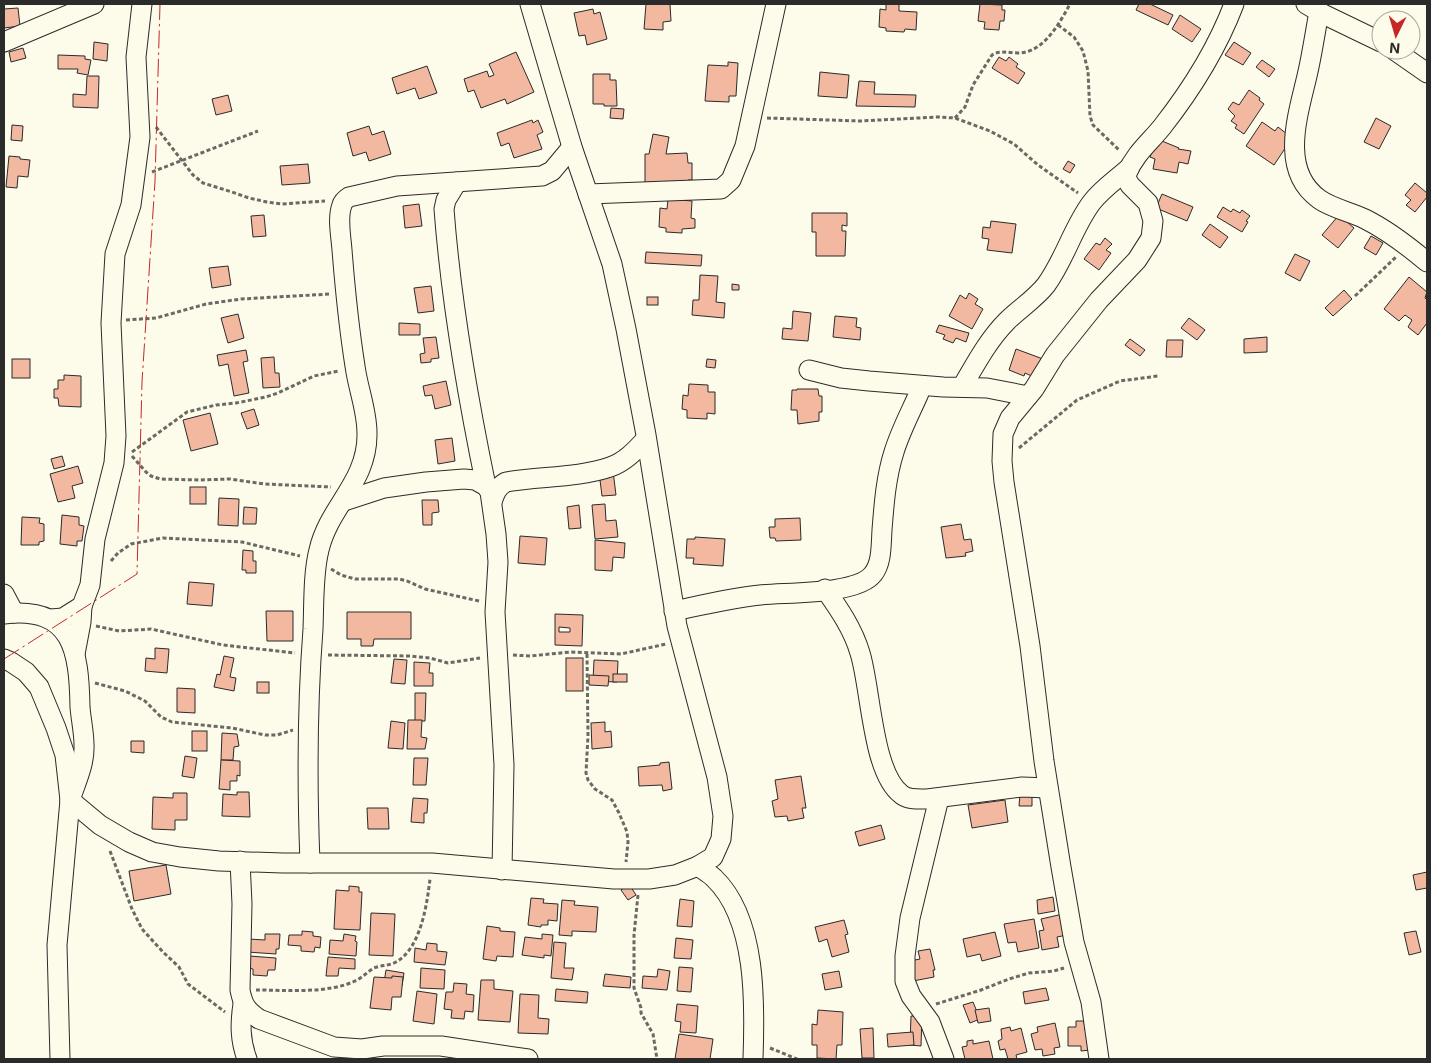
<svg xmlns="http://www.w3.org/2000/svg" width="1431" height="1063" viewBox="0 0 1431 1063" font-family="Inter,sans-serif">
<rect width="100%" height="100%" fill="#fdfbea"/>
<g fill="#f2b8a0" stroke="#2b2b2b" fill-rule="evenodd">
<polygon points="646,4 670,4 671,21 663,22 663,30 644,29"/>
<polygon points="886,4 899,4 899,11 917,12 916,30 905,29 904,32 886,31 886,28 879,27 880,9 886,10"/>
<polygon points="980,4 1002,5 1002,10 1005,10 1004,21 1000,21 999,30 984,29 985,22 978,21"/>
<polygon points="1139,4 1150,4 1173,15 1168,25 1136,10"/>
<polygon points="18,8 20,26 4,28 4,9"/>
<polygon points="593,9 594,14 600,12 607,39 587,45 585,35 579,36 574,13"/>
<polygon points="1180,15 1201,29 1192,42 1172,29"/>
<polygon points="94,42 108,44 107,61 93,59"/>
<polygon points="1234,42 1251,53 1243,65 1225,55"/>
<polygon points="23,48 26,58 11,62 9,52"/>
<polygon points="516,52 534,92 507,104 505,99 481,108 474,90 468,92 464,79 487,71 489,77 494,75 489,64"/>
<polygon points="58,55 85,56 85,59 91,60 88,75 77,73 78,69 58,69"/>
<polygon points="999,57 1006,61 1009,57 1018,64 1016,67 1025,73 1018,84 992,68"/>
<polygon points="1262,60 1275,69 1269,77 1256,67"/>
<polygon points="728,62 738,63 736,96 729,96 729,102 705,101 708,65 728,66"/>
<polygon points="427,66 437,93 419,99 415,88 397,94 392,78"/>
<polygon points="820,72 849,75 847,98 818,96"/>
<polygon points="593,74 610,74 610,80 616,80 617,106 604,106 604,104 593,104"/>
<polygon points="87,76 99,76 98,108 73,107 73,94 86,95"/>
<polygon points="859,81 875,82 874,94 916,95 915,107 856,106"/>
<polygon points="1249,90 1260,98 1259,100 1264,104 1244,134 1235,128 1237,125 1231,121 1235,116 1228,109 1233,102 1239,105"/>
<polygon points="228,95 232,111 216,115 212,99"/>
<polygon points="611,108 624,109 623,119 610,118"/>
<polygon points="1376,118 1391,126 1379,149 1364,142"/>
<polygon points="532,120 533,123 538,120 543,132 537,135 542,149 514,158 509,143 501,146 497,133"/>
<polygon points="1262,122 1275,131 1278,127 1287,134 1285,138 1290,141 1274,165 1246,146"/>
<polygon points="12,125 23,126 22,141 11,140"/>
<polygon points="369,126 372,135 384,131 391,154 369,161 366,152 353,156 347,133"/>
<polygon points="653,134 669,137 666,154 687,153 688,163 692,163 692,180 688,180 688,182 645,183 645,154 649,154"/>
<polygon points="1157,139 1179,148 1178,149 1191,151 1188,164 1179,162 1177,173 1153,169 1155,159 1150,157"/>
<polygon points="9,156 20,157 20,159 30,160 28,177 18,176 17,188 6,187"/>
<polygon points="1068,161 1075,165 1070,173 1063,169"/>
<polygon points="308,164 310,183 282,185 280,166"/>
<polygon points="1415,183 1427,193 1427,197 1415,212 1406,205 1411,200 1405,195"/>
<polygon points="1162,194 1193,207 1187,221 1156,208"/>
<polygon points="668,199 692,201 691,218 695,219 695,228 682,229 682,233 666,232 666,228 659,227 660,208 667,209"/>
<polygon points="419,204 422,226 405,228 403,206"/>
<polygon points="1223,207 1231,212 1233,209 1240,213 1242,210 1250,216 1246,221 1248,222 1242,232 1217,217"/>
<polygon points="812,213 847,213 847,226 842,225 842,231 846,231 845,256 816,256 816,232 812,232"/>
<polygon points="264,215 266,236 253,237 251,216"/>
<polygon points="1339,215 1354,228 1338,248 1322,235"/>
<polygon points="991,221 1016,224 1012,253 987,250 989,239 982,238 983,227 990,228"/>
<polygon points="1210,224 1228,237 1220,248 1202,235"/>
<polygon points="1371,236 1383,243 1376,255 1364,248"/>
<polygon points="1105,238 1112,244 1106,250 1111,253 1099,270 1084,259 1096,243 1100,245"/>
<polygon points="646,252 702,255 701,266 645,263"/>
<polygon points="1295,254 1310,261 1300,281 1285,273"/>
<polygon points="228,266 231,285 212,288 209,268"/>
<polygon points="700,275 718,276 716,302 725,303 724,318 692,315 693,300 699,300"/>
<polygon points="1409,277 1427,292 1425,298 1427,300 1427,323 1418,335 1408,327 1412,320 1405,315 1399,321 1384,309"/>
<polygon points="732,284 739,285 739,290 732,290"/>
<polygon points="431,286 434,311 418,313 414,288"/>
<polygon points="1344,290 1352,299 1333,316 1325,308"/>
<polygon points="969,293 978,299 975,304 983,309 972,329 949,316 960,295 966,299"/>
<rect x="647" y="297" width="11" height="8"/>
<polygon points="793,311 811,313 808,341 782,339 783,328 792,329"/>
<polygon points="238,314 244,338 228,343 221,318"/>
<polygon points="835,316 857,318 856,327 861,328 860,340 833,337"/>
<polygon points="1189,318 1205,330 1197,340 1181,328"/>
<polygon points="399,323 420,324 420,335 399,335"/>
<polygon points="939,325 969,333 966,342 956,338 953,343 943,339 945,335 936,332"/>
<polygon points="436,337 439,358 431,359 431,362 421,363 420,354 425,353 423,338"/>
<polygon points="1267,337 1267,352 1244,353 1244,339"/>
<polygon points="1130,339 1145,350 1140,356 1125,345"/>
<polygon points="1167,340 1183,340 1182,357 1166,357"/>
<polygon points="1016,349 1043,359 1036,378 1025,373 1024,376 1009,370"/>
<polygon points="246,350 248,361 243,362 249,393 234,396 228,364 219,366 217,355"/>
<polygon points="274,357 275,373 279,373 280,387 263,388 261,358"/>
<rect x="12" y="359" width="18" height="19"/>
<polygon points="707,359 716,360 715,368 706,367"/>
<polygon points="64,375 81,376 81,407 59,406 58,398 54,398 54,389 58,389 58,380 64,380"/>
<polygon points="446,381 451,405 435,409 432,395 425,396 423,386"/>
<polygon points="689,384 708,385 708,392 715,392 715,414 707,413 707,419 687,418 687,410 682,409 683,395 688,396"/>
<polygon points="797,389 818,389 819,396 822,396 822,412 819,412 819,421 798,424 797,410 791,410 792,390 797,390"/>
<polygon points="254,409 259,425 247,429 241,413"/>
<polygon points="210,413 218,444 191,451 183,420"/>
<polygon points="452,438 455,461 438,464 435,440"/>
<polygon points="62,456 65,466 54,469 51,459"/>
<polygon points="78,466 83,483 72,486 75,498 58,502 50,474"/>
<polygon points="613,471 616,495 602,496 599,472"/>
<rect x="190" y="487" width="16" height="17"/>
<polygon points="219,498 239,499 238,526 218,525"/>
<polygon points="422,500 438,500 439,512 432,513 432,525 423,525"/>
<polygon points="605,504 606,521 616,520 618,537 595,539 592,505"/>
<polygon points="579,505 581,528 569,529 567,507"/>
<polygon points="244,507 257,508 256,524 243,524"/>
<polygon points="62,515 79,517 79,525 84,526 82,541 77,541 77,546 60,544"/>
<polygon points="22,517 40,518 39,523 44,524 44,541 39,542 39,545 21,545"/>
<polygon points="800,518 801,540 776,541 775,538 770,538 769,527 775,527 775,519"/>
<polygon points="961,524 964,540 971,539 973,551 965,553 966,556 946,558 941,527"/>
<polygon points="520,536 547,538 545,565 518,563"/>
<polygon points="695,537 725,539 723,566 693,564 694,558 686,558 687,539 695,539"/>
<polygon points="595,540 625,543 624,558 613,557 612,571 595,570"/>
<polygon points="243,550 253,551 253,561 256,561 256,573 246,573 246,570 242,570"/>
<polygon points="189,582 214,584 212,606 187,604"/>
<polygon points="266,611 293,611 293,641 267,641"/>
<polygon points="347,612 411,612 411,639 374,639 373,646 361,646 361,639 347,639"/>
<path d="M555,614L583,615L582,646L555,645ZM559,627L570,628V632H559Z"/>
<polygon points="155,648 169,649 167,673 145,671 146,658 155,659"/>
<polygon points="224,656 234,658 230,677 236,678 234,691 214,687 217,674 220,675"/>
<rect x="566" y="658" width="17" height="33"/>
<polygon points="394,659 407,660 405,684 391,683"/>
<polygon points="594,660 618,661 617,682 593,681"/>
<polygon points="414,662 430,663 429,673 433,673 433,686 414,686"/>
<rect x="613" y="674" width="14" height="8"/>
<polygon points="589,675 609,676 608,686 589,685"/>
<rect x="257" y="682" width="12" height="11"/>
<polygon points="177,688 195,689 195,713 177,712"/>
<polygon points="415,693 426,693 425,721 415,721"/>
<polygon points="408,720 422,720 421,737 427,738 425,749 407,749"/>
<polygon points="391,721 405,723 403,749 388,748"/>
<polygon points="605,722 605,732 611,731 612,747 592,749 591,723"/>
<rect x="192" y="731" width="15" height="20"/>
<polygon points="222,733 237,734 239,746 234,747 233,760 221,760"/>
<polygon points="131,741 144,741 144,753 131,752"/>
<polygon points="185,756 197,758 194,778 182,776"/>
<polygon points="414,758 428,758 426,785 413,785"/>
<polygon points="221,760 240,761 240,776 237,775 237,781 230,781 230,790 219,789"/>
<polygon points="669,762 672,789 663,791 662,785 639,786 638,767 660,765 660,763"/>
<polygon points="801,776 806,808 802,808 804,818 788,821 787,816 775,817 772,801 778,799 775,780"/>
<polygon points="237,792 249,792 250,817 222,816 223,794 237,795"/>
<polygon points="173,793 187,793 187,820 175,820 175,830 152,829 153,797 173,798"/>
<polygon points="1020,794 1032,794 1032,806 1019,806"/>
<polygon points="413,798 428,799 427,813 424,813 424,823 411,822"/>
<polygon points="1005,800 1008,822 972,828 968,805"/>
<polygon points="367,808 388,808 389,829 368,829"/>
<polygon points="881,825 885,839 859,846 855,832"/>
<polygon points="166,865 171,894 134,901 129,871"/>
<polygon points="1427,872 1427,888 1416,890 1413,875"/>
<polygon points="629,884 636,895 628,900 621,890"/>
<polygon points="349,886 359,887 359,892 362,892 360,930 334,929 336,890 349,891"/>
<polygon points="1053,897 1055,911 1038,914 1037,900"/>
<polygon points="531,898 544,899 543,903 558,904 557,921 548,920 548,925 541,925 541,927 528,925"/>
<polygon points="680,899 694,901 692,927 677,926"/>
<polygon points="562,900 575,901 574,905 598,907 596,932 572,931 572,936 559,935"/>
<polygon points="371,913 395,914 393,956 369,955"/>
<polygon points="1063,914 1067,935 1057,937 1059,947 1042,950 1039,931 1044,930 1041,919"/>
<polygon points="1034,919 1039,948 1018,952 1016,942 1008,943 1004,924"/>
<polygon points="844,920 848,934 845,935 849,952 832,957 827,939 819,942 815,927"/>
<polygon points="487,926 500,928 500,931 515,932 513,957 497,956 496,961 483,959"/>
<polygon points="302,931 313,932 313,936 321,937 320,948 315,947 314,952 301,951 301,946 288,945 289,935 302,935"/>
<polygon points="1416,931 1421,952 1409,955 1404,933"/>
<polygon points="995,932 1001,956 982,961 980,954 967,957 963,939"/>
<polygon points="265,934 280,934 279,949 276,949 276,954 247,952 248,939 265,940"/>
<polygon points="344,934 356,936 355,941 357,942 356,956 329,954 330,940 343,941"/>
<polygon points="542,934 553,935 551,956 544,955 544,958 522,955 525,937 542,939"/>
<polygon points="676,938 693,940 691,959 674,958"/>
<polygon points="554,942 566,943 564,968 574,968 572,980 551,978"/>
<polygon points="427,943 437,944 437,951 447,952 445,965 414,962 415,948 426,950"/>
<polygon points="930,949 935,970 933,970 934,977 913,981 910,961 920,959 918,951"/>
<polygon points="249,956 276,958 275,970 268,970 267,976 253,975 253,969 248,968"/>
<polygon points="328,957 355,959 355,969 339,968 338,976 326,976"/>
<polygon points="679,967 693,968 691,992 677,991"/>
<polygon points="421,968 445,970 444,989 420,988"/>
<polygon points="658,969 670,971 667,990 642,988 643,976 657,977"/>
<polygon points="386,970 404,973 402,986 384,983"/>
<polygon points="839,971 842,987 825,990 822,974"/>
<polygon points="605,974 631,977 630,988 603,986"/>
<polygon points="392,976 403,977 401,997 392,997 391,1010 370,1008 374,977 392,978"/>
<polygon points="481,980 494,980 494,989 513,991 510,1022 478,1020"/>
<polygon points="454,983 467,984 466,994 474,995 473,1012 465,1011 464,1019 451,1018 452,1010 444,1009 446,992 453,992"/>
<polygon points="1046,988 1049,1000 1025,1004 1023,992"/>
<polygon points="556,989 588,992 587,1003 555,1001"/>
<polygon points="417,991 437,994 434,1024 413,1021"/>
<polygon points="520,994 539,995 538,1018 549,1019 548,1034 518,1033"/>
<polygon points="973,1002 980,1019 970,1023 963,1005"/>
<polygon points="677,1004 698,1006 696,1033 680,1032 681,1022 675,1021"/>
<polygon points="989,1008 991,1021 978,1023 975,1010"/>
<polygon points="818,1010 843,1012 842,1045 837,1045 836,1059 817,1058 817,1045 812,1045 812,1024 817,1025"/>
<polygon points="911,1016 922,1016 921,1046 910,1045"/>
<polygon points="1076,1021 1084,1021 1085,1030 1090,1030 1091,1050 1081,1051 1081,1046 1068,1046 1068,1027 1076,1027"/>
<polygon points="1055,1023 1060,1047 1054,1048 1055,1054 1043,1056 1042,1049 1035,1050 1031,1034 1038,1032 1037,1027"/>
<polygon points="1010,1027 1011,1031 1021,1028 1027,1052 1016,1055 1017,1059 1008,1059 1005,1049 1000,1050 998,1041 1002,1039 1001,1029"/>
<polygon points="873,1028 874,1058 862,1058 860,1029"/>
<polygon points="913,1032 914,1045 888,1047 887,1034"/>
<polygon points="679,1034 713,1039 710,1059 675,1059"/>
<polygon points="973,1040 973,1044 989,1041 993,1059 965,1059 962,1047 967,1046 967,1041"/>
</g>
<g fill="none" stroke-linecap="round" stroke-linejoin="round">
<defs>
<g id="minor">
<polyline points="1306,4 1323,14 1381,42"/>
<path d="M1319,12C1315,33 1312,55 1307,76C1298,115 1279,170 1319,199C1331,208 1351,212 1365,219C1387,230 1408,246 1427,262"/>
<polyline points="4,42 94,4"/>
<polyline points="1394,50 1427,73"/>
<path d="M457,182L446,200L444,209C451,302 467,394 486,486"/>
<polyline points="588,194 721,189 731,180 745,146 776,4"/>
<polyline points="809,370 841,378 869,381 943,387 987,388 1028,396"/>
<path d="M962,387C975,365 988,340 1007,321C1019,309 1035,299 1046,285C1065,259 1073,227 1092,202C1102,189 1117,179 1129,168"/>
<polyline points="344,501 384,488 426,482 464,479 475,480 486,486 490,492 496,534 498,562 495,612 504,765 502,870"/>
<path d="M492,502C495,493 497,487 506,482C539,476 578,478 610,467C625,462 636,450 646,439"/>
<path d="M825,589C839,609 853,629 860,653C871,688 872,772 901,794C907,800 919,799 927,799L1022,787L1048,788"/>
<polyline points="4,594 14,613"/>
<path d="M674,611C702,605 731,598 760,595C786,592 857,595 873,574C882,563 881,545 882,530C884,504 886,477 894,452C901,429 913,408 922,386"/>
<path d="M4,614C73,606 79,651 80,707C81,720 84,732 84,745C85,764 76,782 70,800L100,825L129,842L152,852L180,857L219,861L283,863H432L614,879H649L675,875L698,866L713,857L721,839L723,816L717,777L677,626L646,435L626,329L612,264L572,147L530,4"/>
<polyline points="51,619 63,618 82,606 90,585 95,539 114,463 116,436 111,323 114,271 115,254 131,205 140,137 136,57 142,4"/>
<polyline points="75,654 81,622 82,606"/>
<polyline points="4,659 11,662 26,672 39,687 56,728 65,755 70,800 57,945 60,1059"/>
<polyline points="939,798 910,918 905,956 905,981 911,996 930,1022 944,1059"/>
<path d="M240,861L242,904L240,990C243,1005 246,1010 259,1019L334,1047L362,1049L383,1046H441L528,1059"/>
<path d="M310,863C307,785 307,707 313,629C314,605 313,573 319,550C329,506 368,482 367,433C367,410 358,389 355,366C349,328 345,288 342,250C341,236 337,218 342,205C343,201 346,199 349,197L397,186L542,176L552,171L572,147"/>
<path d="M698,866C703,870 709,873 714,878C757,919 755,1004 753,1059"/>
<path d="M243,1004C240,1024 240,1040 247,1059"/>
<path d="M1099,1059L1091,1002L1074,942L1061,867L1044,761L1030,646L1004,482L1002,461L1003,434L1010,418L1034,389L1055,355L1099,300L1137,260L1151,238L1153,221L1148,203L1130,185L1126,178L1127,173C1135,154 1149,143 1162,127C1191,90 1217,49 1234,4"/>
</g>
</defs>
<use href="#minor" stroke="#2b2b2b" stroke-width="21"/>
<g stroke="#6a6964" stroke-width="3" stroke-dasharray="4 2.5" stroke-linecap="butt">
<polyline points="1058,25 1074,37 1083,51 1088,71 1090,116 1093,125 1120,151"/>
<polyline points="767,118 860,121 938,117 955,118 990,131 1014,144 1038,165 1078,193"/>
<path d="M955,118L965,107L973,85L992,55C1000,50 1009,53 1019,53C1044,52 1059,24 1070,4"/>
<polyline points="156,127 193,175 203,183 232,192 249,198 267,202 282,204 325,201"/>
<polyline points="152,172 258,131"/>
<polyline points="1355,296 1396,257"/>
<polyline points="126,320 156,318 206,304 241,299 330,294"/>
<polyline points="1019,448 1077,400 1120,381 1158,376"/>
<polyline points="132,452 187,412 216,405 236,403 266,397 278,393 314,376 339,371"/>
<polyline points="132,456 146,472 151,476 160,479 200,480 230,479 264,484 331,487"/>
<polyline points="111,561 118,553 131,544 163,538 242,542 300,556"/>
<polyline points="331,569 341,575 355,579 399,579 407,581 425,589 479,601"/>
<polyline points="96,626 119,631 151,629 223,645 295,653"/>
<polyline points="587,654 588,736 586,773 588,780 595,789 612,800 619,813 627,832 628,842 626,862"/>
<polyline points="328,655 410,656 430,658 448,663 480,658"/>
<polyline points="513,655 530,656 571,652 621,654 666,644"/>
<polyline points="95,683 125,691 145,701 161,717 172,722 232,728 265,735 277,735 293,730"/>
<polyline points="110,851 132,909 142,929 163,952 179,967 188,984 225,1012"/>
<polyline points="638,895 634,935 634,988 641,1008 641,1013 653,1034 657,1059"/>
<path d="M256,990C286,990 327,994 355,981C362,978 367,972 374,968C381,965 389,966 396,962C421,948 427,904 430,879"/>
<polyline points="936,1004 981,990 1009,979 1029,973 1054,971 1064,968"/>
<polyline points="770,1048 797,1059"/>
</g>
<use href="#minor" stroke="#fdfbea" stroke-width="19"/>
<polyline stroke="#c62828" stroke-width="1" stroke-dasharray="18 4 2.5 4" stroke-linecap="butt" points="4,659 137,574 142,382 155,181 160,4"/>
</g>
<rect width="1431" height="1063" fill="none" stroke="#2b2b2b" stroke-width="10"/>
<g transform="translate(1396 35) rotate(185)"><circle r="24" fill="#fdfbea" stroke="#a9a89e"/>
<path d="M0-4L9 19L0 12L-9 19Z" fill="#c62828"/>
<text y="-8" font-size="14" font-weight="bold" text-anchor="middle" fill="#2b2b2b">N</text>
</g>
</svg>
